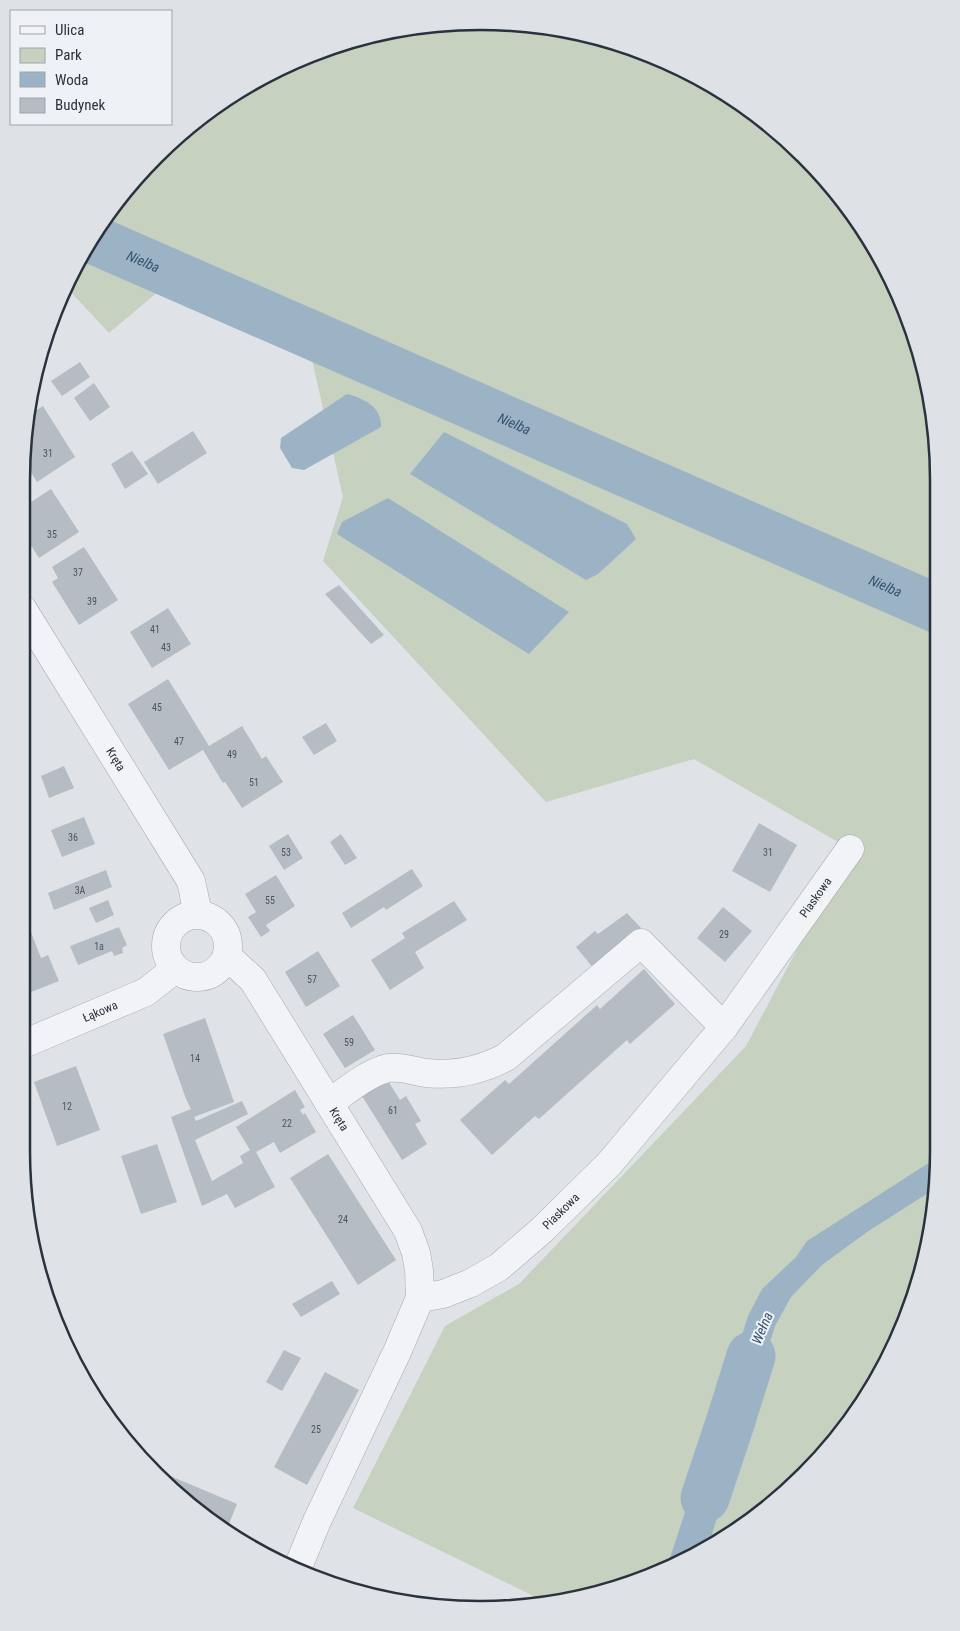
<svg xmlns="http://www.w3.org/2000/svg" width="960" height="1631" viewBox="0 0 960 1631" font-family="'Roboto Condensed',sans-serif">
<rect width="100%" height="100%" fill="#dfe3e7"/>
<polygon fill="#c6d1c0" points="480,21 570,30 656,56 735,99 825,177 877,251 923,361 938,450 938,1181 914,1299 861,1406 759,1515 627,1585 542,1600 353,1508 445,1326 519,1284 746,1046 850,849 694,759 546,802 323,561 343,497 306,333 177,276 109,333 67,288 99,225 156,155 225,98 305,56 376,35 391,30"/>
<g fill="#9cb3c6">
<path d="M347,394C363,398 382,407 381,427L304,470L292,468L280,448L281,438Z"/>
<polygon points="444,432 627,524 636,539 598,574 586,580 410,474"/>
<polygon points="388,498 569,612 529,654 337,534 342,522"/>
<polygon points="938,1157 936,1188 867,1232 822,1265 791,1297 775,1326 744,1426 717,1415 748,1316 762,1289 796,1257 807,1241"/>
<polygon points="713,1427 740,1440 710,1541 668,1564"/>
</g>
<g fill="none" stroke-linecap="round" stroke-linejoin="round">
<g stroke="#9cb3c6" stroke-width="49">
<path id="s1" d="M92,239L938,609"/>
<polyline points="705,1498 731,1420 751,1356"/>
</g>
</g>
<g fill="#b6bcc4">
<polygon points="80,362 90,377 62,396 51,381"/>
<polygon points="94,383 110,407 90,421 74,398"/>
<polygon points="43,406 75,457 37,482 22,457 22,450 29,415"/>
<polygon points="193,431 207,453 158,484 144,462"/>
<polygon points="132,451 148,474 125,489 111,464"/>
<polygon points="51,489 79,532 39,558 22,531 22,508"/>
<polygon points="84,547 118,600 79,625 52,582 58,578 52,567"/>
<polygon points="339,585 358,606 384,635 371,644 325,594"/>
<polygon points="168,608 191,644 152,668 130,632"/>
<polygon points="168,679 209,746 242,726 262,759 266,756 283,782 242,808 225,782 223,783 203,750 169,770 128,704"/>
<polygon points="326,723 337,741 314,755 302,737"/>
<polygon points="64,766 74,788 49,798 41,776"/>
<polygon points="84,817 95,844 62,857 51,830"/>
<polygon points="759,823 797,845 770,892 732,871"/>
<polygon points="288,834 303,858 284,870 269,846"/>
<polygon points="341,834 357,858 345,865 330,842"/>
<polygon points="412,869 423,886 386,910 384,907 351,928 342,913"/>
<polygon points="106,870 112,887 54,910 48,893"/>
<polygon points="276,875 295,906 266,925 270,931 261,937 248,917 256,912 245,894"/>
<polygon points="108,900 114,915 96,923 89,908"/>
<polygon points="454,901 467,920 415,952 424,968 390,990 371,960 405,938 402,933"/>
<polygon points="723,907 752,931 725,962 697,938"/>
<polygon points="22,909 41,958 48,955 59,981 21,996"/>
<polygon points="627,913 641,928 594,969 576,947 595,931 598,934"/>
<polygon points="119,927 127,945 122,948 123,953 114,956 112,951 78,965 70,946"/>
<polygon points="318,951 340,986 306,1007 285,972"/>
<polygon points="644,969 675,1004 630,1044 627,1040 539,1119 535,1116 492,1155 460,1120 505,1080 509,1084 597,1005 600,1009"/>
<polygon points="353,1015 375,1050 345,1068 323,1034"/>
<polygon points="205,1018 234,1102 194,1117 196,1121 242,1101 248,1114 195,1140 212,1181 243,1163 240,1156 250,1150 236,1127 295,1090 305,1107 300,1110 303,1115 305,1113 316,1132 280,1153 274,1142 256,1152 275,1187 235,1208 227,1194 202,1206 171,1117 191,1109 186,1099 163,1034"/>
<polygon points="76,1066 100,1130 57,1146 34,1082"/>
<polygon points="388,1081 400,1100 406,1096 421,1121 415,1124 427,1144 402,1160 362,1096"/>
<polygon points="157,1144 177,1202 141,1214 121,1156"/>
<polygon points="328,1154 396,1260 358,1285 290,1178"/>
<polygon points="332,1281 340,1294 301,1317 292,1304"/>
<polygon points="284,1350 301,1358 282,1391 266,1382"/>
<polygon points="325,1372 359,1390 307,1485 274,1467"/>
<polygon points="156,1470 237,1504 227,1529 201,1515"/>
</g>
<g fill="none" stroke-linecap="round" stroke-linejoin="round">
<defs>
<g id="minor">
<path id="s2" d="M22,608L191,881L198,914"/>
<circle cx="197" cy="946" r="31"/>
<path id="s3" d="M227,956L253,980L408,1231L416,1253L419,1270L420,1298L397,1352L317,1521L298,1567"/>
<path id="s4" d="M21,1045L146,992L175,969"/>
<path d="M329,1103C345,1092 369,1072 388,1068C402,1066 412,1071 426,1073C455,1076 480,1071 506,1057L641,943L724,1027"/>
<path id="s5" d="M420,1298L443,1294L471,1283L499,1267L542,1230L609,1164L724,1027L850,849"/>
</g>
</defs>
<use href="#minor" stroke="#a5aab1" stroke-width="29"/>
<use href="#minor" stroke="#f1f3f6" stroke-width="28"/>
</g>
<g text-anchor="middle" stroke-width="4" stroke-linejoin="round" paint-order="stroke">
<g font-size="10" fill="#4c545f">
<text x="48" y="457">31</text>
<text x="52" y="538">35</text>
<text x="78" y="576">37</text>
<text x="92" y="605">39</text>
<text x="155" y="633">41</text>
<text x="166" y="651">43</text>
<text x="157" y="711">45</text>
<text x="179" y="745">47</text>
<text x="232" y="758">49</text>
<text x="254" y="786">51</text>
<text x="73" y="841">36</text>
<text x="286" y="856">53</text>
<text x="768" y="856">31</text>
<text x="80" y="894">3A</text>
<text x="270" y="904">55</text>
<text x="724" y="938">29</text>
<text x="99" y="950">1a</text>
<text x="312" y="983">57</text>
<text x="349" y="1046">59</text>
<text x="195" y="1062">14</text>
<text x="67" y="1110">12</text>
<text x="393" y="1114">61</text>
<text x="287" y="1127">22</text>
<text x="343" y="1223">24</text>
<text x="316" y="1433">25</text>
</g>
<g font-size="12" fill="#29323d" stroke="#eef1f5">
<text dy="4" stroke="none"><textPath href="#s2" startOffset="178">Kręta</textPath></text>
<text dy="4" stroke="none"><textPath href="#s5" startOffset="574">Piaskowa</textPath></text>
<text dy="4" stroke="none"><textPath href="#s4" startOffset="86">Łąkowa</textPath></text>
<text dy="4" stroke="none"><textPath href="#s3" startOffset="199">Kręta</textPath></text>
<text dy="4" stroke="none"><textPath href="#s5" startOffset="169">Piaskowa</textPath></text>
</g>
<g font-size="14" font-style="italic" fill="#35536f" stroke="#eef1f5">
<text dy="5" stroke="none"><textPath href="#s1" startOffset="56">Nielba</textPath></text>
<text dy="5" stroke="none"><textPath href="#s1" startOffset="461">Nielba</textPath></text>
<text dy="5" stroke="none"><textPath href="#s1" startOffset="866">Nielba</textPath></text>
<text transform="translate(762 1328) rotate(-67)" y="5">Wełna</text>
</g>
</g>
<path d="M0 0H960V1631H0ZM480 30H480A450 450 0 0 1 930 480V1151A450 450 0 0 1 480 1601H480A450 450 0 0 1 30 1151V480A450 450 0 0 1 480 30Z" fill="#dee2e6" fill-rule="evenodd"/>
<path fill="none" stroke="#29323d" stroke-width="2.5" d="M480 30H480A450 450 0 0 1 930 480V1151A450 450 0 0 1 480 1601H480A450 450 0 0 1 30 1151V480A450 450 0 0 1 480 30Z"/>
<rect x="10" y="10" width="162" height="115" fill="#eef1f5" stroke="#9fa5ab"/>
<rect x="20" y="26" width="25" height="8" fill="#f1f3f6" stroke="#9fa5ab"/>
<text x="55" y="35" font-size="15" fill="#29323d">Ulica</text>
<rect x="20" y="48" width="25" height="15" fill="#c6d1c0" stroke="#9fa5ab"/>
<text x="55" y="60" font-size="15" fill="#29323d">Park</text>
<rect x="20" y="72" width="25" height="15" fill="#9cb3c6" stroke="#9fa5ab"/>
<text x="55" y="85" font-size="15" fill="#29323d">Woda</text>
<rect x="20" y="98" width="25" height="15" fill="#b6bcc4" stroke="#9fa5ab"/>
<text x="55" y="110" font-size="15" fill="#29323d">Budynek</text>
</svg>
